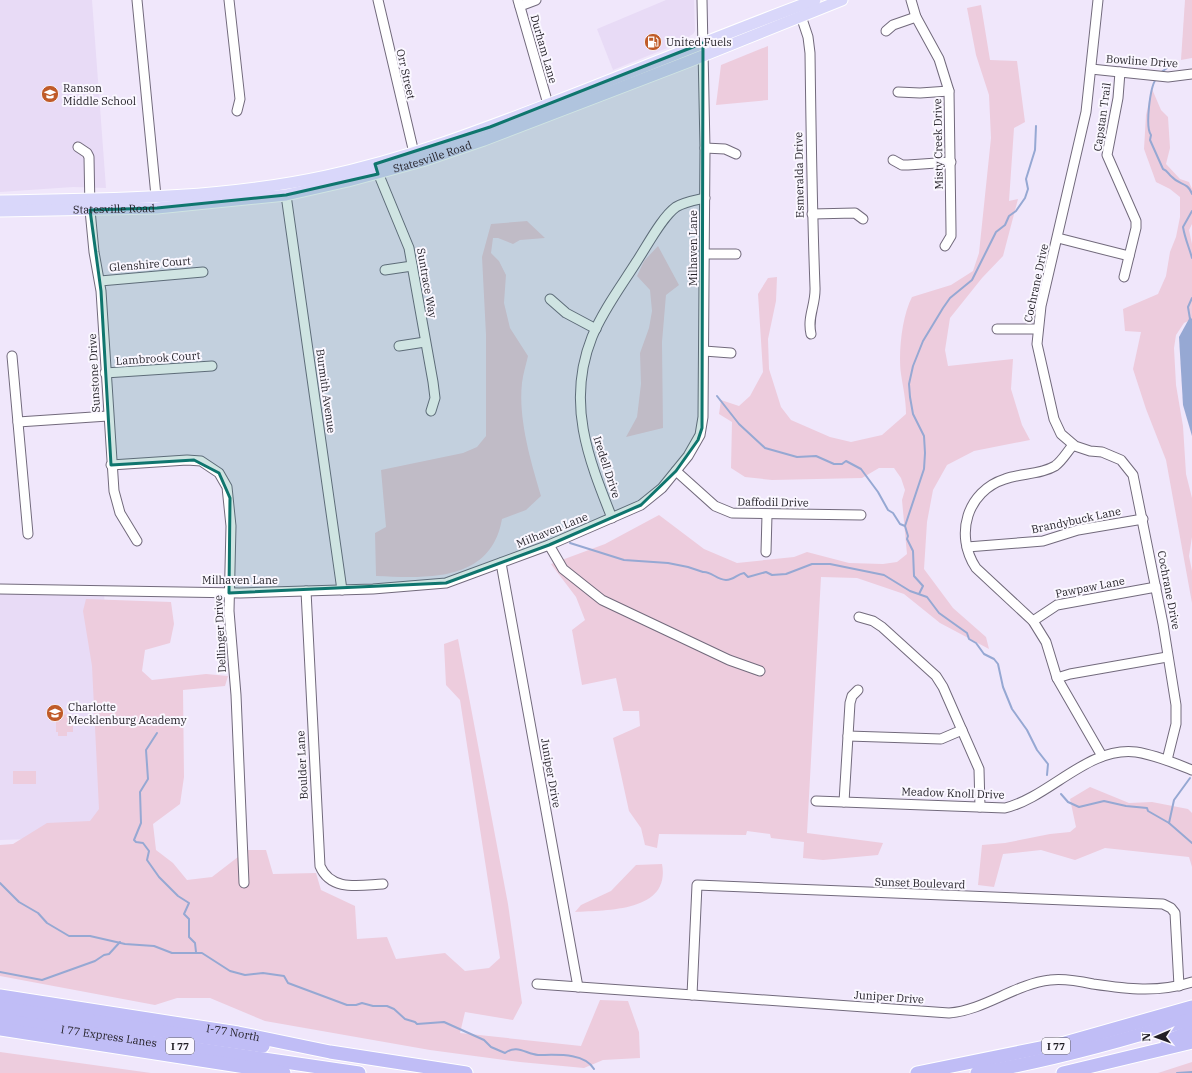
<svg xmlns="http://www.w3.org/2000/svg" width="1192" height="1073" viewBox="0 0 1192 1073" font-family="'IBM Plex Serif',serif">
<rect width="100%" height="100%" fill="#f0e7fb"/>
<g fill="#e8dbf6">
<polygon points="0,0 92,0 106,188 73,187 0,192"/>
<polygon points="666,0 694,0 695,31 693,34 677,44 613,70 597,29"/>
<polygon points="0,590 104,591 116,836 0,840"/>
</g>
<g fill="#edccdd">
<polygon points="1185,0 1192,0 1192,58 1181,60"/>
<path d="M981,5L990,60L1017,61L1025,122L1014,128L1009,201L1018,199L1003,256L982,278L950,318L945,350L948,366L1013,359L1011,389L1022,425L1030,440L974,451L947,465L933,490L927,522L924,569L953,608L986,637L989,649L940,623L904,594L857,578L821,577L807,833L883,843L878,855L823,860L803,858L804,842L771,838L770,834L747,831L746,835L659,834L657,848L645,845L641,828L629,811L613,738L640,726L639,711H623L616,678L582,685L572,630L585,620L576,597L551,564L605,544L659,515L704,549L737,563L794,557L807,552L849,563L883,564L897,562L907,554L902,500L905,490L901,478L894,468H879L862,478L772,480L745,477L731,468L732,422L719,414L721,400L739,406L750,396L763,372L758,294L768,278L777,277L776,301L768,339L769,369L781,407L791,420L830,437L851,442L882,435L906,414C906,399 903,388 901,374C898,353 902,316 912,297L951,285L973,271L979,253L991,138L989,95L976,55L967,8Z"/>
<polygon points="768,46 768,100 716,105 721,65"/>
<polygon points="1152,89 1161,110 1168,117 1170,148 1166,164 1180,179 1189,182 1192,189 1192,224 1189,230 1192,244 1192,319 1184,323 1176,335 1174,348 1176,385 1183,426 1186,474 1192,498 1192,537 1189,556 1192,571 1192,603 1166,460 1146,409 1133,369 1141,332 1125,331 1123,309 1158,294 1166,276 1170,252 1176,237 1180,217 1180,197 1170,189 1156,182 1144,149 1146,115"/>
<path d="M527,221L545,238L520,240L513,244L498,238H493L491,253L499,261L506,275L504,303L510,328L528,356C526,365 523,374 522,383C518,419 531,462 541,496L526,510L502,519C491,583 426,578 376,576L375,533L386,527L381,470L463,453L477,447L486,436V335L482,257L491,224Z"/>
<polygon points="658,246 679,285 666,295 662,342 663,428 626,437 637,417 641,384 640,353 649,328 652,311 650,290 637,276 644,261"/>
<polygon points="86,599 171,602 174,624 170,643 145,650 142,671 152,680 206,674 228,676 225,686 183,690 184,777 180,804 153,824 156,850 173,863 187,880 212,877 247,850 266,850 273,874 316,873 321,890 355,906 357,939 387,937 396,959 445,953 465,971 489,968 500,958 460,700 446,685 444,644 458,639 508,904 522,1003 513,1020 465,1012 460,1033 581,1046 600,1000 628,1001 639,1032 640,1058 603,1060 584,1068 520,1062 430,1050 265,1021 210,998 177,998 155,1005 0,976 0,845 13,844 47,823 90,821 99,809 92,666 83,611"/>
<polygon points="56,714 73,715 73,732 67,732 67,736 58,736 58,732 56,732"/>
<rect x="13" y="771" width="23" height="13"/>
<polygon points="1090,787 1129,803 1152,802 1188,809 1192,813 1192,867 1189,857 1105,848 1075,860 1041,850 1003,854 994,887 978,885 982,845 1005,843 1050,834 1070,832 1076,827 1070,799"/>
<path d="M662,864C671,912 607,910 575,912L581,905L611,891L636,865Z"/>
<polygon points="0,1052 151,1073 0,1073"/>
<polygon points="1192,1062 1192,1073 1158,1073"/>
</g>
<polygon fill="#96a8d3" points="1190,317 1192,319 1192,436 1183,405 1179,337"/>
<g fill="none" stroke-linecap="round" stroke-linejoin="round">
<g stroke="#96a8d3" stroke-width="2">
<polyline points="1160,73 1170,66"/>
<path d="M1156,79C1150,87 1145,127 1151,135L1150,140L1163,169C1168,171 1168,174 1172,177C1179,185 1188,182 1192,194"/>
<path d="M1192,211L1183,227C1185,239 1189,247 1192,258"/>
<polyline points="1190,319 1188,307 1192,298"/>
<polyline points="717,396 739,424 765,448 797,457 816,456 834,464 842,464 846,461 861,469 878,492 888,510 893,513 900,524 905,526 908,536 907,539 913,551 914,576 923,586 919,594"/>
<polyline points="905,526 924,469 925,453 924,436 913,414 910,397 909,384 913,366 923,341 943,308 950,298 972,280 996,232 1005,225 1009,216 1016,211 1025,198 1028,189 1026,179 1035,150 1036,126"/>
<path d="M570,543L624,560L668,563L688,567L703,572C711,571 717,580 726,580C734,580 737,574 744,573L748,577L766,572L772,575L786,574L812,564H830L884,575L910,591L927,597L939,613L967,633L969,639L976,643L984,654L994,659L998,664L1003,687L1012,709L1027,730L1037,750L1048,764L1047,775"/>
<polyline points="157,733 146,750 148,779 140,792 141,823 134,840 136,842 143,843 149,851 147,860 159,877 178,896 189,903 184,914 189,919 189,937 195,943 196,952"/>
<polyline points="1061,794 1068,802 1079,807 1104,801 1126,806 1147,808 1148,811 1169,823 1192,843"/>
<polyline points="1169,823 1174,800 1190,778"/>
<path d="M0,883L19,902L38,913L47,923L69,936H90L125,944L154,946L172,953H202L230,971L245,975L263,973L284,976L288,983L347,1005H356L362,1003L373,1006H387L394,1009L405,1019L415,1022L417,1024L444,1022L484,1040L491,1047L505,1053C517,1044 526,1054 538,1055C555,1055 584,1052 594,1069"/>
<polyline points="0,972 42,980 95,961 104,955 109,954 120,942"/>
<polyline points="1177,1073 1192,1072"/>
</g>
<defs>
<g id="minor">
<polyline points="137,0 156,196"/>
<polyline points="229,0 240,99 237,111"/>
<polyline points="378,0 414,153"/>
<polyline points="518,0 548,104"/>
<polyline points="911,0 916,17 939,59 949,91 951,230 951,236 945,246"/>
<polyline points="1098,0 1086,112 1041,306 1037,344 1054,419 1061,434 1075,446 1090,451 1102,452 1121,460 1133,475 1163,624 1176,705 1176,724 1167,760"/>
<polyline points="520,6 536,0"/>
<path d="M801,16L808,37L810,53C811,131 812,209 815,287C816,305 807,316 811,334"/>
<polyline points="886,31 893,25 916,17"/>
<polyline points="1091,69 1168,77 1192,74"/>
<polyline points="1120,72 1118,98 1107,155 1136,221 1136,228 1124,277"/>
<polyline points="898,92 920,93 949,91"/>
<polyline points="78,147 87,153 89,157 90,210 94,252 101,291 114,491 120,513 137,541"/>
<polyline points="705,148 725,149 736,154"/>
<polyline points="893,160 902,165 908,165 951,162"/>
<polyline points="376,168 409,248 433,382 435,398 431,411"/>
<polyline points="286,195 342,590"/>
<polyline points="812,214 855,213 863,219"/>
<polyline points="1058,238 1129,256"/>
<polyline points="705,254 736,254"/>
<polyline points="385,270 412,266"/>
<polyline points="100,281 203,272"/>
<polyline points="550,299 566,313 596,329"/>
<polyline points="997,329 1038,329"/>
<polyline points="399,346 425,342"/>
<polyline points="704,351 731,353"/>
<polyline points="12,356 28,534"/>
<polyline points="105,373 212,366"/>
<polyline points="18,422 108,416"/>
<path d="M1073,445C1067,452 1062,461 1055,466C1040,475 1021,473 1005,479C967,491 954,535 976,568L1033,621L1046,642L1057,678L1102,756"/>
<polyline points="111,465 187,460 201,461 219,473 227,487 231,526 229,611 236,695 244,883"/>
<polyline points="676,471 715,506 732,513 861,515"/>
<path d="M612,518C588,458 566,402 592,337C603,310 622,285 637,261C647,246 662,217 676,207C684,202 696,200 705,198"/>
<polyline points="549,545 563,569 602,600 729,660 760,671"/>
<polyline points="967,547 1043,541 1078,530 1143,519"/>
<polyline points="766,552 767,515"/>
<polyline points="501,563 578,987"/>
<polyline points="0,589 240,593 373,589 446,583 549,545 641,505 662,488 688,456 700,435 703,417 705,148 702,0"/>
<path d="M306,591L320,866C331,892 360,885 383,884"/>
<polyline points="859,617 873,621 882,627 936,676 943,687 979,769 980,807"/>
<polyline points="1033,621 1057,605 1156,587"/>
<polyline points="1057,678 1070,674 1167,657"/>
<polyline points="848,736 941,739 962,730"/>
<path d="M816,801L1005,808C1050,797 1088,746 1136,752C1156,755 1174,763 1192,770"/>
<polyline points="844,802 850,703 852,696 858,690"/>
<path d="M537,984L949,1013C985,1010 1015,984 1050,980C1064,978 1079,981 1093,984C1127,989 1158,993 1192,982"/>
<polyline points="692,995 697,885 1163,904 1171,908 1175,913 1179,986"/>
</g>
<g id="major">
<path d="M0,201C109,199 220,199 326,176C403,160 476,132 549,104C638,70 725,33 815,0"/>
<path id="s1" d="M0,211L157,208L286,195L348,181L422,161L484,140L690,61L842,0"/>
</g>
<g id="highway">
<path id="s2" d="M0,996L238,1033L330,1052L466,1073"/>
<polyline points="0,1008 263,1046"/>
<path id="s3" d="M0,1020L359,1073"/>
<polyline points="0,1029 284,1073"/>
<polyline points="1167,1041 1192,1031"/>
<polyline points="917,1073 1065,1043 1192,1007"/>
<path d="M977,1073C1050,1061 1122,1041 1192,1019"/>
<polyline points="1063,1073 1192,1042"/>
</g>
</defs>
<use href="#minor" stroke="#726a7c" stroke-width="11"/>
<use href="#major" stroke="#fff" stroke-width="13"/>
<use href="#highway" stroke="#fff" stroke-width="15"/>
<use href="#minor" stroke="#fff" stroke-width="9"/>
<use href="#major" stroke="#d9d7fa" stroke-width="11"/>
<use href="#highway" stroke="#c0bdf6" stroke-width="13"/>
</g>
<path fill="#0f766e" fill-opacity="0.2" stroke="#0f766e" stroke-width="3" stroke-linejoin="round" d="M703,43L702,428L698,440L676,471L641,505L549,545L446,583L229,593L230,498L219,473L194,460L111,465L101,291L90,210L157,208L286,195L378,174L375,164L490,127Z"/>
<defs>
<symbol id="fuel-disc" viewBox="-11 -11 22 22"><circle r="9.5" fill="#c05b28" stroke="#faf7ff"/><path d="M-5.5-6h7V0h2V4h1.3V-2.5L3-4.5l.8-.8L6-3V5H2.5V1h-1V6h-7ZM-4.2-4.7v3.2H.2V-4.7Z" fill="#fff"/></symbol>
<symbol id="school-disc" viewBox="-11 -11 22 22"><circle r="9.5" fill="#c05b28" stroke="#faf7ff"/><path d="M0-5L7-2L0 1L-7-2ZM-4 1L0 2.5L4 1V4Q0 6-4 4Z" fill="#fff"/></symbol>
</defs>
<g fill-rule="evenodd">
<use href="#fuel-disc" x="643" y="32" width="20" height="20"/>
<use href="#school-disc" x="40" y="84" width="20" height="20"/>
<use href="#school-disc" x="45" y="703" width="20" height="20"/>
</g>
<g text-anchor="middle" stroke-width="4" stroke-linejoin="round" paint-order="stroke">
<g fill="#faf7ff" stroke="#636067" stroke-width="1">
<rect x="166" y="1038" width="28" height="16" rx="3"/>
<rect x="1042" y="1038" width="28" height="16" rx="3"/>
</g>
<g font-size="10" font-weight="bold" fill="#221f26">
<text x="180" y="1050">I 77</text>
<text x="1056" y="1050">I 77</text>
</g>
<g font-size="11" fill="#221f26" stroke="#faf7ff" text-anchor="start">
<text x="666" y="46">United Fuels</text>
<text x="63" y="92">Ranson<tspan x="63" dy="13">Middle School</tspan></text>
<text x="68" y="711">Charlotte<tspan x="68" dy="13">Mecklenburg Academy</tspan></text>
</g>
<g font-size="11" fill="#221f26" stroke="#faf7ff">
<text transform="translate(544 49) rotate(74)" y="4">Durham Lane</text>
<text transform="translate(1142 61) rotate(4)" y="4">Bowline Drive</text>
<text transform="translate(406 74) rotate(77)" y="4">Orr Street</text>
<text transform="translate(1102 117) rotate(-82)" y="4">Capstan Trail</text>
<text transform="translate(938 144) rotate(-91)" y="4">Misty Creek Drive</text>
<text dy="4" stroke="none"><textPath href="#s1" startOffset="438">Statesville Road</textPath></text>
<text transform="translate(799 175) rotate(-91)" y="4">Esmeralda Drive</text>
<text dy="4" stroke="none"><textPath href="#s1" startOffset="114">Statesville Road</textPath></text>
<text transform="translate(693 248) rotate(-90)" y="4">Milhaven Lane</text>
<text transform="translate(150 264) rotate(-5)" y="4">Glenshire Court</text>
<text transform="translate(427 283) rotate(80)" y="4">Suntrace Way</text>
<text transform="translate(1036 283) rotate(-78)" y="4">Cochrane Drive</text>
<text transform="translate(158 358) rotate(-4)" y="4">Lambrook Court</text>
<text transform="translate(94 373) rotate(-93)" y="4">Sunstone Drive</text>
<text transform="translate(326 391) rotate(82)" y="4">Burmith Avenue</text>
<text transform="translate(607 467) rotate(72)" y="4">Iredell Drive</text>
<text transform="translate(773 502) rotate(1)" y="4">Daffodil Drive</text>
<text transform="translate(1076 520) rotate(-12)" y="4">Brandybuck Lane</text>
<text transform="translate(552 530) rotate(-22)" y="4">Milhaven Lane</text>
<text x="240" y="584">Milhaven Lane</text>
<text transform="translate(1090 587) rotate(-11)" y="4">Pawpaw Lane</text>
<text transform="translate(1169 590) rotate(79)" y="4">Cochrane Drive</text>
<text transform="translate(220 634) rotate(-93)" y="4">Dellinger Drive</text>
<text transform="translate(302 765) rotate(-93)" y="4">Boulder Lane</text>
<text transform="translate(551 773) rotate(80)" y="4">Juniper Drive</text>
<text transform="translate(953 793) rotate(2)" y="4">Meadow Knoll Drive</text>
<text transform="translate(920 883) rotate(2)" y="4">Sunset Boulevard</text>
<text transform="translate(889 997) rotate(4)" y="4">Juniper Drive</text>
<text dy="4" stroke="none"><textPath href="#s2" startOffset="236">I-77 North</textPath></text>
<text dy="4" stroke="none"><textPath href="#s3" startOffset="110">I 77 Express Lanes</textPath></text>
</g>
</g>
<g transform="translate(1156 1037) rotate(268)" stroke="#faf7ff" stroke-width="3" paint-order="stroke">
<path d="M0-3L7 15L0 10L-7 15Z" fill="#221f26"/>
<text y="-6" font-size="11" font-weight="bold" text-anchor="middle" fill="#221f26">N</text>
</g>
</svg>
